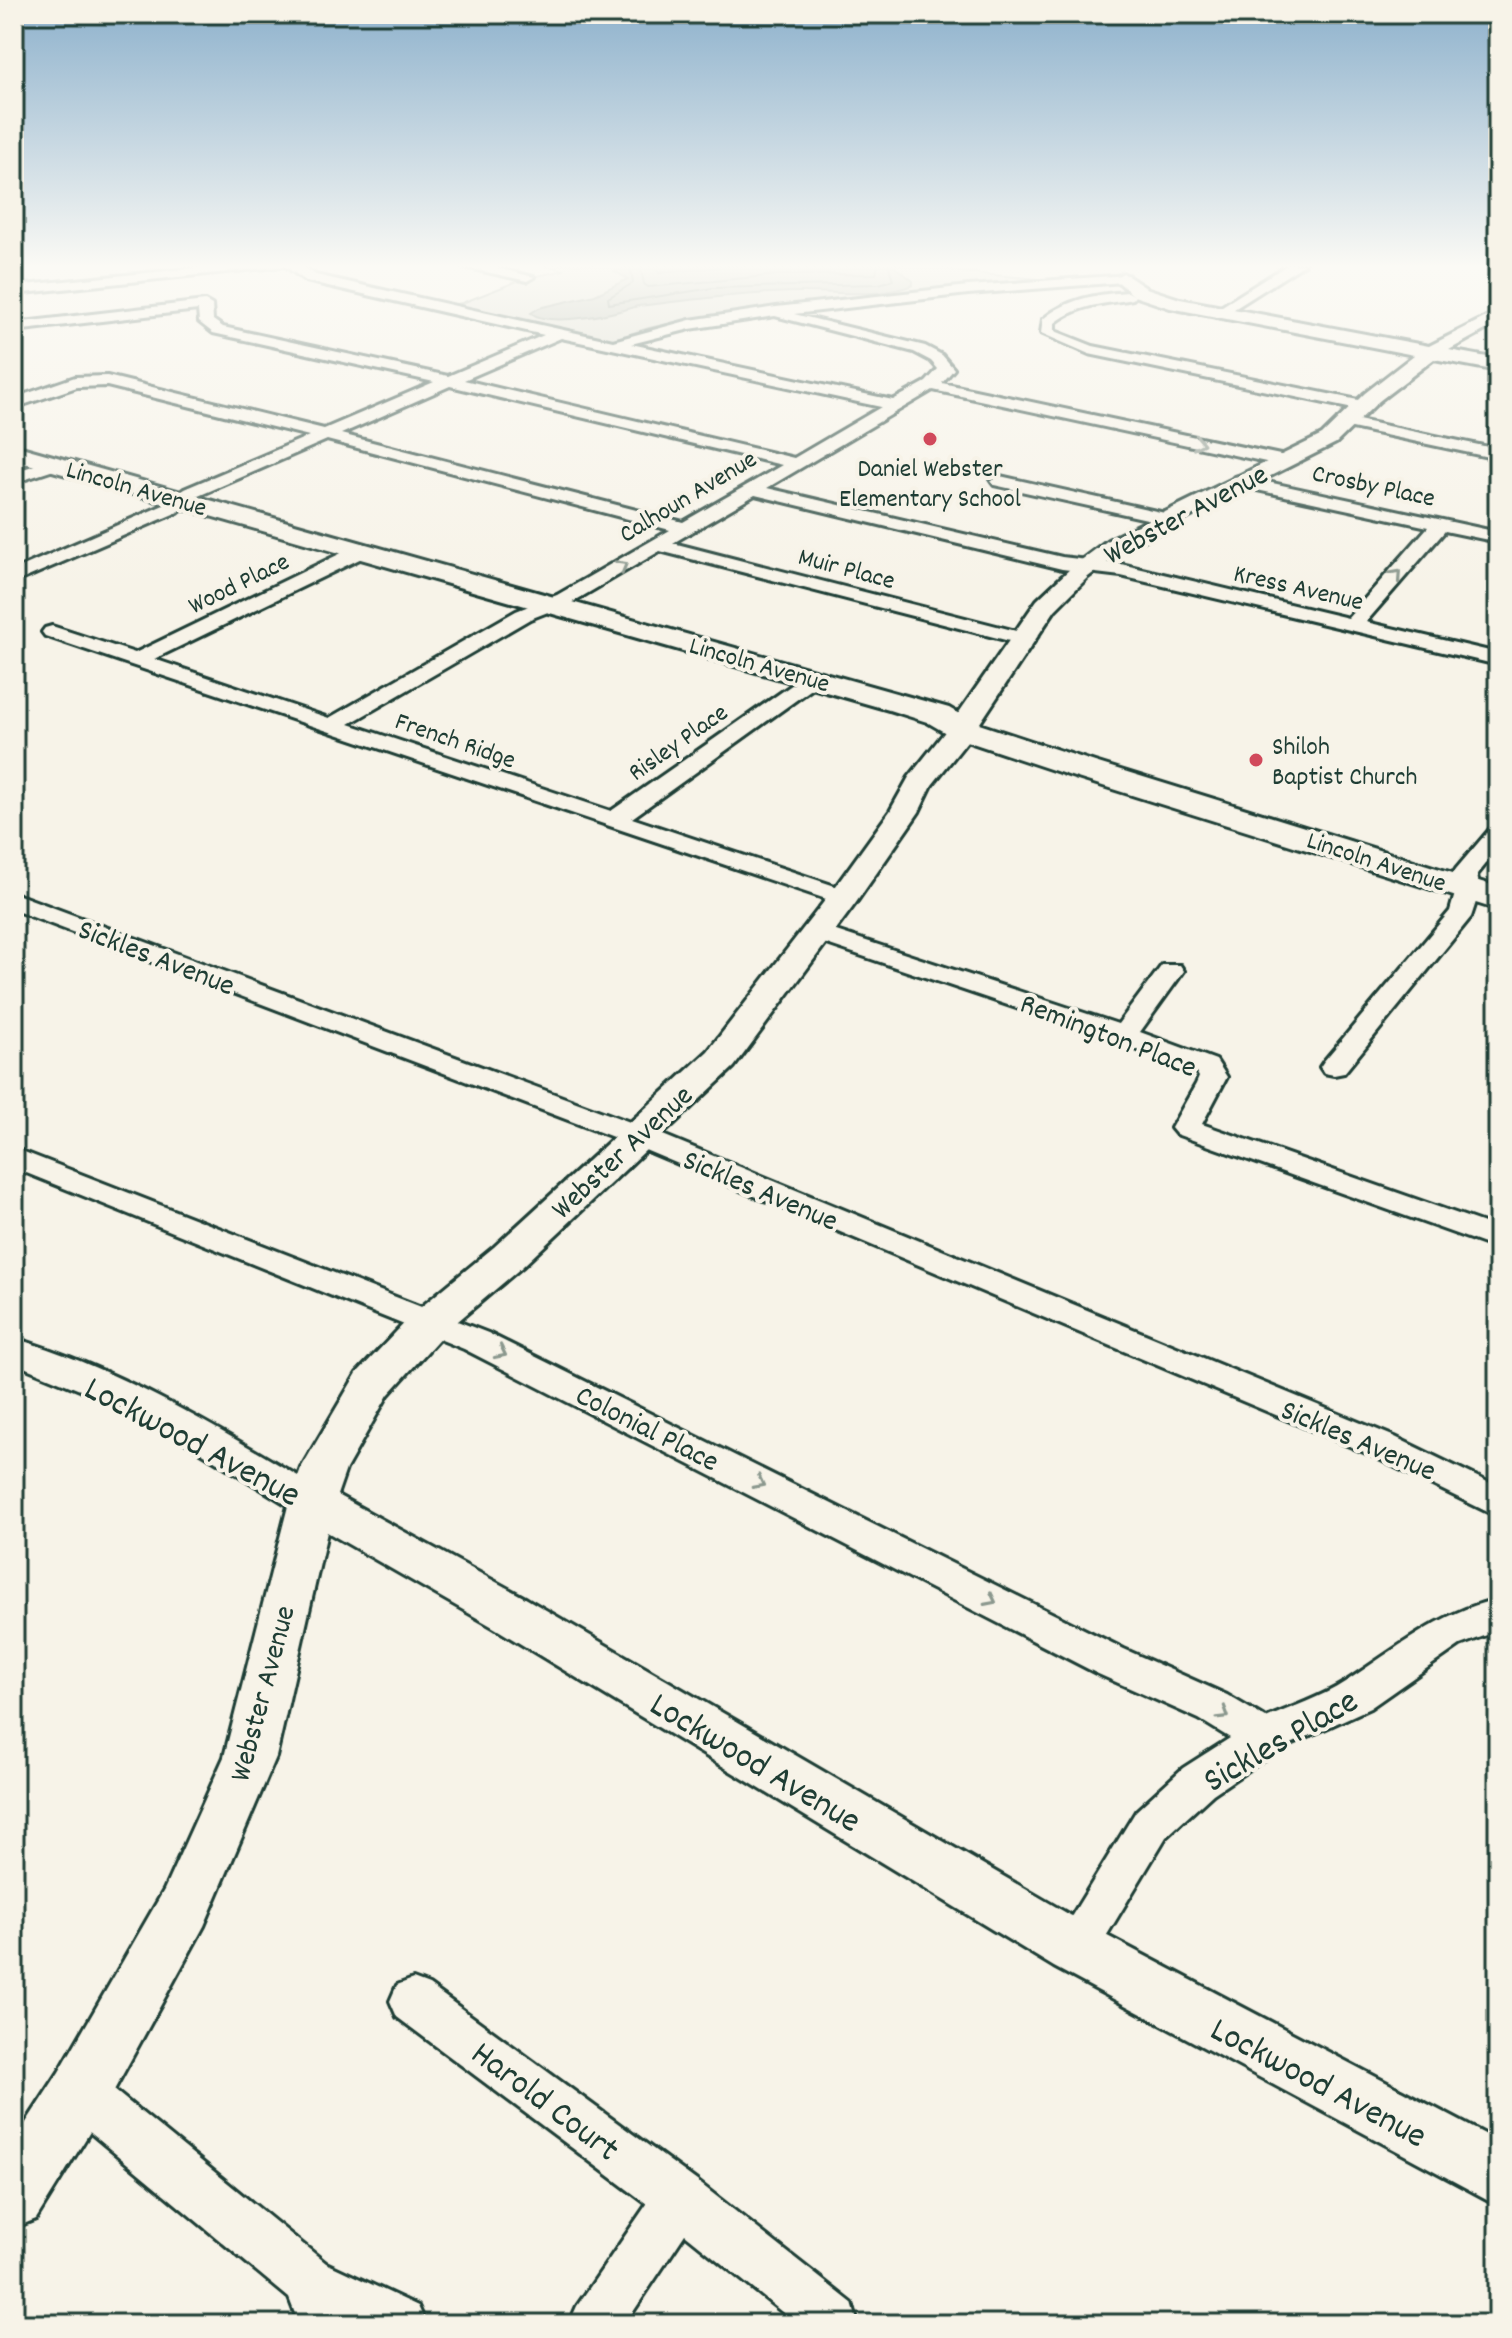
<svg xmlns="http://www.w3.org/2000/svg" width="1512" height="2338" viewBox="0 0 1512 2338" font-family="Dekko,sans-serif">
<rect width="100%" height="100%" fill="#f7f3e8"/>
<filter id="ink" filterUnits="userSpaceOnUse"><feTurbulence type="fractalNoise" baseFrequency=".0125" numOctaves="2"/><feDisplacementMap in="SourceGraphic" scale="16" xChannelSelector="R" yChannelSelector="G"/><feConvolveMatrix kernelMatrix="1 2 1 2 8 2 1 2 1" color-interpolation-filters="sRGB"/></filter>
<g filter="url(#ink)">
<polygon fill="#d3d5ca" stroke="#79897f" stroke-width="2" points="538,264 925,264 961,272 1039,279 938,288 686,320 649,328 608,341 445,306 462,303 523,279 565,270"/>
<path fill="#a4ada3" stroke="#6f8077" stroke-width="2" d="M640,264H891L913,281V285C876,299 836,291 798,292C744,293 691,300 638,306C615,313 550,328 531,313L539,308L595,295L628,279L614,271Z"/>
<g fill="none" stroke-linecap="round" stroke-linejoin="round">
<g stroke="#546a60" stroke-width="2">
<polyline points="630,264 633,283 608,298 609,304 713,288 879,284 893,280 888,264"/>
<polyline points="640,264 644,284 648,287 778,275 876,274 878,264"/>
<polyline points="653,264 659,273 748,264"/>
</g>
<defs>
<g id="minor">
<path d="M237,264H299L316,275L613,341L690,320L776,307L968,286L1128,275V281L1123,282L968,294L794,314L925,346L942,355L954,369L942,383L1285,456L1293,461L1291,465L1285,466L933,390L767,488L1062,557L1121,564L1348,618L1428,527L1234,485L1231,481L1234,477L1240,476L1498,532V542L1445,531L1366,622L1498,653V665L1121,576L1062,569L755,495L673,543L1028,634L1031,638L1021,644L660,551L571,603L530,619L349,724L611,811L806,675H820L823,679L820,683L632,818L853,892L856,897L853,902H835L45,636L42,632L45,628L52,626L135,653L356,546H370L372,550L370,554L154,659L329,718L516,611L557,595L670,530L327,440L196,497L178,512L14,583V570L166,504L184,489L309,436L107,386L77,387L14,408V398L75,377L107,376L324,429L434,382L213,333L199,322L198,310L14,331V323L205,301L212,305L213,320L223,327L448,376L544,335L306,281L285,266L14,294V286ZM775,316L914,352L931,361L938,369L926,382L893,400L631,344L690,329ZM561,338L881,407L794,458L464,380ZM450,386L782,465L683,522L341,434Z"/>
<polygon points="451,264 480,264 534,277 527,281"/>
<polygon points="1289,264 1305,264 1223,316 1218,317 1211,313"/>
<path d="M1128,292L1135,296L1133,299C1105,304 1079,304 1055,323V331L1093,346L1363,401L1371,406L1363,411L1089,354L1041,333L1043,319C1067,299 1097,294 1128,292Z"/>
<polygon points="1344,417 1498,449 1498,459 1338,425 1338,419"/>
<polygon points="54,459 62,464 60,468 14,483 14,472"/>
<polygon points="1000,476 1165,513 1174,518 1165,523 994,485 991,481"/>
<polygon points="1498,827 1498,849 1477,875 1480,890 1471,917 1344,1073 1334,1075 1324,1073 1320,1067 1324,1061 1450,911 1456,890 1453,874 1456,869 1490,829"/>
<polygon points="14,893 646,1128 1395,1437 1498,1487 1498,1517 1371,1455 626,1142 14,910"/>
<polygon points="815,924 1118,1024 1162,965 1180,965 1184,971 1140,1032 1216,1060 1227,1077 1202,1124 1498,1228 1498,1249 1176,1134 1171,1128 1196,1084 1199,1077 1196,1072 1114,1041 806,937 802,932 806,927"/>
<path d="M14,1148L488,1333L1124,1649L1227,1695L1266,1718C1292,1707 1322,1697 1345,1682C1395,1650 1439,1612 1498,1599V1631L1460,1645L1370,1708L1278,1750L1213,1794L1166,1837L1090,1963L1074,1969L1058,1963L1052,1948L1136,1811L1183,1768L1230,1738L1199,1719L1096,1673L464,1349L14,1168Z"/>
<path d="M14,1338C126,1371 225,1433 325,1492L330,1502L325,1512L312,1516L299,1512L175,1436L114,1404L14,1363Z"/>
<polygon points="413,1979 429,1985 697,2181 852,2303 858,2324 797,2324 685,2234 625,2324 569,2324 577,2306 647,2204 397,2017 390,2001 397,1985"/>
<polygon points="80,2069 97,2076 326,2263 418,2306 426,2324 299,2324 289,2298 63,2110 56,2093 63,2076"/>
</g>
<polygon id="tertiary" points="1123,273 1146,288 1180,299 1429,346 1498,311 1498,323 1449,350 1498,359 1498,371 1434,359 1379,401 1336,443 1124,550 1088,577 1055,610 972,735 932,785 919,812 855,904 734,1067 522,1267 445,1332 388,1395 346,1469 337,1495 527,1599 1094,1929 1498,2141 1498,2205 1054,1967 493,1627 327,1532 276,1757 204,1926 101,2114 36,2219 14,2228 14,2141 59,2072 164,1890 224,1757 289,1502 301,1468 357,1373 415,1312 494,1247 708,1051 833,890 890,811 909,777 951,724 1037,600 1072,567 1108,540 1322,435 1365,393 1414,355 1170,308 1134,296 1114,278"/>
<polygon id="primary" points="14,445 949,708 973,722 1095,762 1498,887 1498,910 1071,776 951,736 927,722 889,710 14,460"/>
</defs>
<use href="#minor" stroke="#1f3d34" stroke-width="6"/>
<use href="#tertiary" stroke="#1f3d34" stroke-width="6"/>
<use href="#primary" stroke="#1f3d34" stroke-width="6"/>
<use href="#minor" fill="#f7f3e8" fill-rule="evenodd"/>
<use href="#tertiary" fill="#f7f3e8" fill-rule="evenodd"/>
<use href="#primary" fill="#f7f3e8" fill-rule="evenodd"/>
</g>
<defs><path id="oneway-chevron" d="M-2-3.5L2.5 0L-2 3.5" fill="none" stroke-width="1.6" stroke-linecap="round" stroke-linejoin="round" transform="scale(2)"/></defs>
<g stroke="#8b988e">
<use href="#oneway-chevron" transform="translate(1199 443) rotate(12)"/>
<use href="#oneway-chevron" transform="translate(622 566) rotate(-30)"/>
<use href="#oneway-chevron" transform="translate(1396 575) rotate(-48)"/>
<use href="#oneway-chevron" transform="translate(501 1353) rotate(26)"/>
<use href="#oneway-chevron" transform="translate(759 1483) rotate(27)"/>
<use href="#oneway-chevron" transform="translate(991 1600) rotate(27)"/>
<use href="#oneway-chevron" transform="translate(1224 1714) rotate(32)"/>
</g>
</g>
<linearGradient id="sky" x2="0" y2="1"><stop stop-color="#8db1cc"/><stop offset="0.45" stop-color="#fbfaf5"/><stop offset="1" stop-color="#fbfaf5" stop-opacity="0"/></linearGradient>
<rect width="1512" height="592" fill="url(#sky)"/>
<g fill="#d1495b" stroke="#f7f3e8" stroke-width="3">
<circle cx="930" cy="439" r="8"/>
<circle cx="1256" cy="760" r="8"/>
</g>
<g text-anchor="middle" stroke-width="8" stroke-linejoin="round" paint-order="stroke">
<g font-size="26" fill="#1f3d34" stroke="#f7f3e8">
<text x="930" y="476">Daniel Webster<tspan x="930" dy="30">Elementary School</tspan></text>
<text x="1272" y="754" text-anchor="start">Shiloh<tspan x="1272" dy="30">Baptist Church</tspan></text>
</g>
<g font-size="26" fill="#1f3d34" stroke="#f7f3e8">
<text transform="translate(1374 484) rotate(12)" y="9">Crosby Place</text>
<text transform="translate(137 487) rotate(16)" y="9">Lincoln Avenue</text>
<text transform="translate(687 495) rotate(-31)" y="9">Calhoun Avenue</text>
<text transform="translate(847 567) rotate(15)" y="9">Muir Place</text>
<text transform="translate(238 582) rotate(-26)" y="9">Wood Place</text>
<text transform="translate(1299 586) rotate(13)" y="9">Kress Avenue</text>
<text transform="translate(760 663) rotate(16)" y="9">Lincoln Avenue</text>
<text transform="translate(456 739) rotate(19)" y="9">French Ridge</text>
<text transform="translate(677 741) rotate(-35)" y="9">Risley Place</text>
<text transform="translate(1377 860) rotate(18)" y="9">Lincoln Avenue</text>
</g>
<g font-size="30" fill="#1f3d34" stroke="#f7f3e8">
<text transform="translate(1185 513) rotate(-28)" y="10">Webster Avenue</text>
<text transform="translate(157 956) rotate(21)" y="10">Sickles Avenue</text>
<text transform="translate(1109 1034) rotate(21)" y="10">Remington Place</text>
<text transform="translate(621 1151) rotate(-43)" y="10">Webster Avenue</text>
<text transform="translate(761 1189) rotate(23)" y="10">Sickles Avenue</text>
<text transform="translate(648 1427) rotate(27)" y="10">Colonial Place</text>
<text transform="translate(1359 1439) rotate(23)" y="10">Sickles Avenue</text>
<text transform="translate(261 1693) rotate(-75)" y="10">Webster Avenue</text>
</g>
<g font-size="36" fill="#1f3d34" stroke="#f7f3e8">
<text transform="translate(194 1439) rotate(28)" y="13">Lockwood Avenue</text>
<text transform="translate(1279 1738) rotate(-30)" y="13">Sickles Place</text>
<text transform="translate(757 1760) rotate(31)" y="13">Lockwood Avenue</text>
<text transform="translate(1320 2080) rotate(28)" y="13">Lockwood Avenue</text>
<text transform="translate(547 2099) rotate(37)" y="13">Harold Court</text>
</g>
</g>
<rect width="1512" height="2338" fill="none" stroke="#f7f3e8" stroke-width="48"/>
<rect x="24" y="24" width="1464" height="2290" fill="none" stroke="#1f3d34" stroke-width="3" filter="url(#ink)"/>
</svg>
